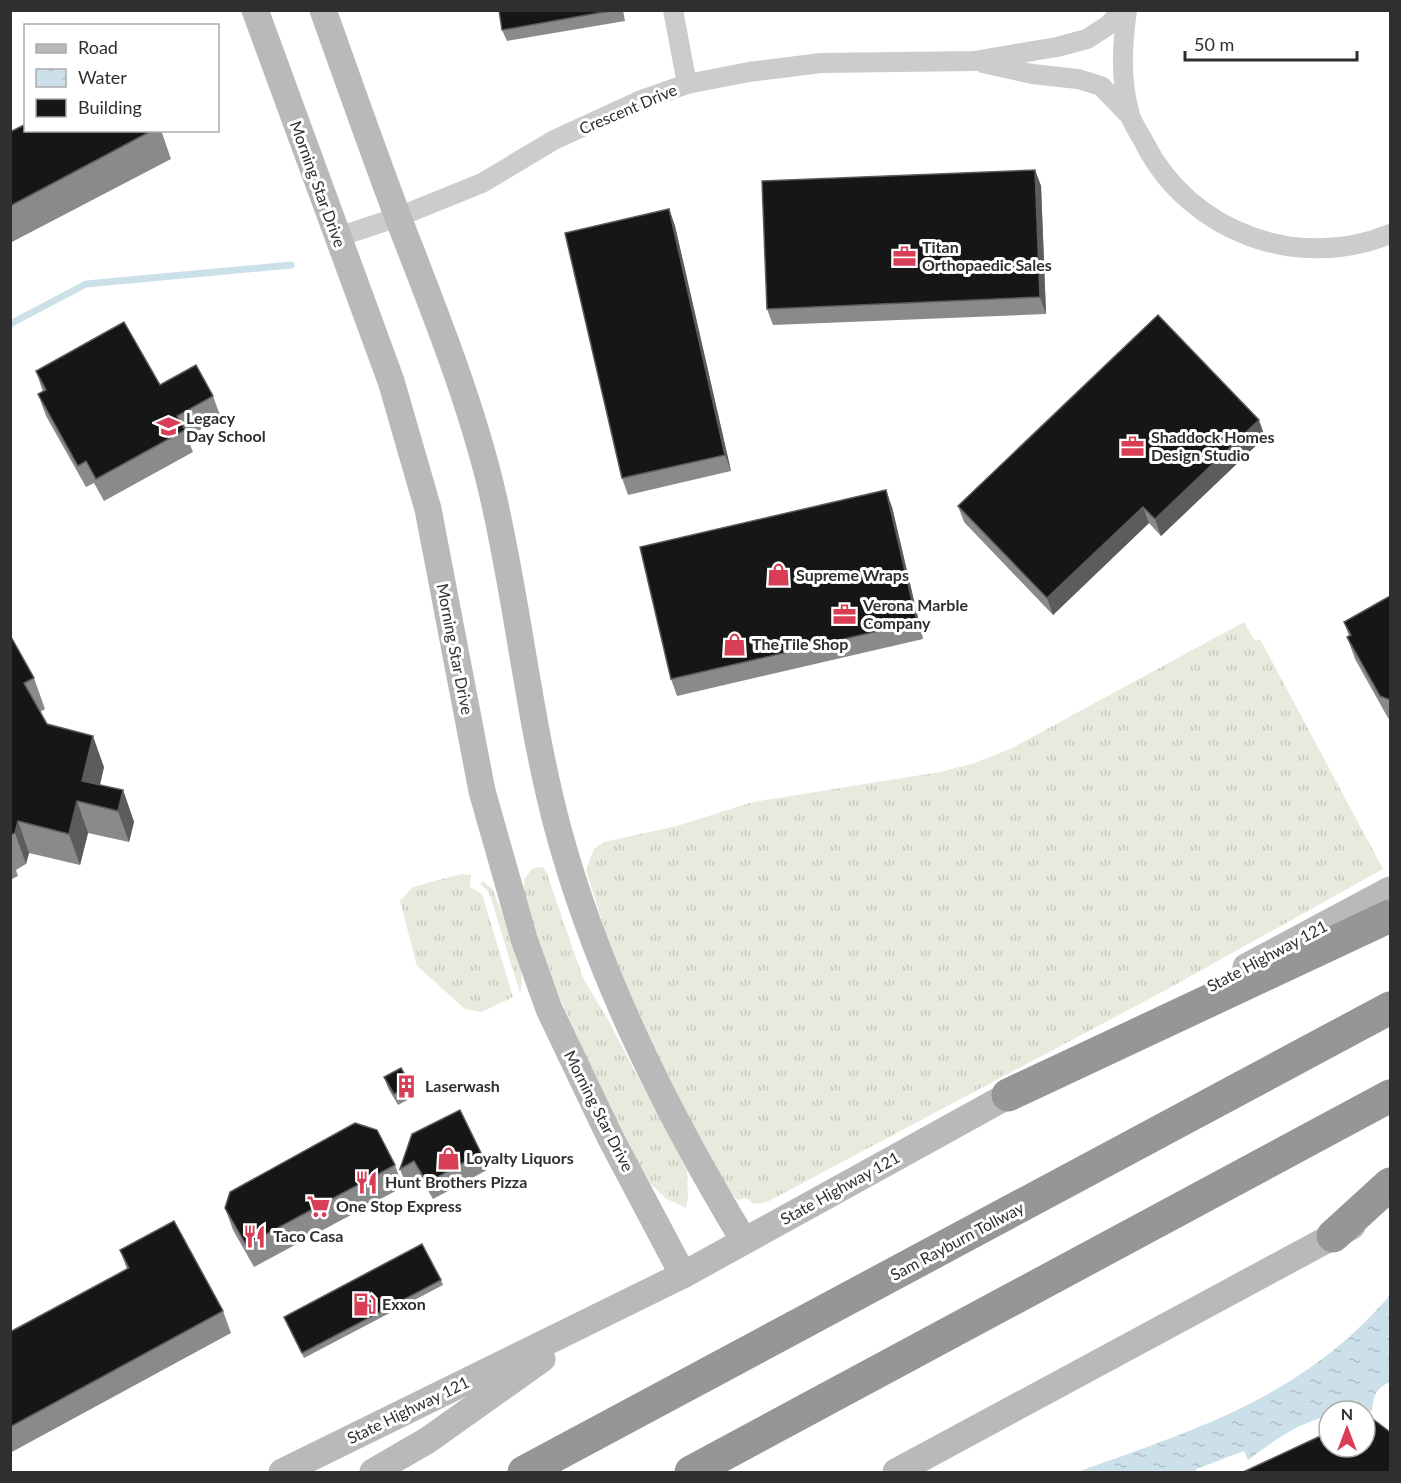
<svg xmlns="http://www.w3.org/2000/svg" width="1401" height="1483" viewBox="0 0 1401 1483" font-family="Lato,sans-serif">
<defs>
<pattern id="grass-tufts" width="24" height="20" patternUnits="userSpaceOnUse" patternTransform="scale(1.5)"><rect width="24" height="20" fill="#e6ebde"/><path d="M3 7l-1-3M5 7V3M7 7l1-3M15 17l-1-3M17 17v-4M19 17l1-3" fill="none" stroke="#c6cabf"/></pattern>
<pattern id="water-ripples" width="26" height="14" patternUnits="userSpaceOnUse" patternTransform="scale(1.5)"><rect width="26" height="14" fill="#cce0e9"/><path d="M2 4q2-2 4 0t4 0M15 11q2-2 4 0t4 0" fill="none" stroke="#b0c0c8"/></pattern>
</defs>
<rect width="100%" height="100%" fill="#fff"/>
<g fill="url(#grass-tufts)">
<polygon points="1244,622 1255,641 1260,639 1383,869 1164,991 767,1202 754,1204 746,1198 738,1200 729,1191 657,1058 608,941 586,870 594,849 604,842 677,826 753,802 940,772 975,763 1012,748"/>
<polygon points="538,867 544,868 547,874 583,978 608,1020 687,1170 688,1198 686,1208 665,1198 650,1183 613,1118 558,994 525,905 523,890 525,878 532,869"/>
<polygon points="461,874 471,875 470,887 482,894 513,997 481,1012 465,1009 417,966 400,901 413,887"/>
<path d="M483,881L493,890C502,915 529,969 520,993L489,892L480,884Z"/>
</g>
<path fill="url(#water-ripples)" d="M1390,1295V1382C1375,1389 1374,1395 1372,1411H1329V1416C1299,1422 1272,1442 1248,1460L1244,1451L1196,1469L1197,1472H1077C1198,1429 1304,1396 1390,1295Z"/>
<g fill="none" stroke-linecap="round" stroke-linejoin="round">
<polyline stroke="#cce0e9" stroke-width="7" points="10,324 86,284 291,265"/>
<g stroke="#ccc" stroke-width="20">
<polyline points="673,10 687,84"/>
<path d="M1127,10C1122,46 1120,79 1130,115C1133,125 1140,134 1145,144C1190,232 1298,272 1390,234"/>
<polyline points="983,63 1032,74 1078,79 1101,86 1130,116"/>
<polyline points="338,237 398,217 482,183 554,140 639,101 687,84 749,72 821,63 974,61 1057,47 1087,39 1107,26 1123,10"/>
</g>
<g stroke="#b9b9b9" stroke-width="27">
<polyline points="255,10 391,381 428,509 482,791 524,939 549,1009 610,1137 683,1275"/>
<path d="M323,10C348,80 373,151 399,220C433,308 469,396 491,487C518,600 528,717 558,829C597,974 667,1113 744,1241"/>
<polyline points="1246,967 1390,890"/>
<polyline points="282,1472 683,1275 1027,1085"/>
<polyline points="373,1472 428,1440 542,1359"/>
<polyline points="896,1472 1352,1226"/>
</g>
<g stroke="#969696" stroke-width="33">
<polyline points="1008,1095 1390,916"/>
<polyline points="1333,1236 1390,1184"/>
<polyline points="524,1472 1390,1008"/>
<polyline points="691,1472 1390,1096"/>
</g>
</g>
<g fill="#8a8a8a">
<polygon points="499,10 623,10 625,21 507,41 502,30"/>
<polygon points="26,130 161,130 171,159 10,243 10,132"/>
<polygon points="1035,170 1041,186 1046,314 773,325 767,309"/>
<polygon points="669,209 675,226 731,471 628,495 622,478"/>
<polygon points="36,371 160,385 213,396 221,418 187,437 193,452 104,501 94,483 86,487 46,416 38,394 43,392"/>
<polygon points="1265,437 1161,536 1149,523 1053,615 964,522 958,506"/>
<polygon points="892,507 923,639 677,696 671,679"/>
<polygon points="1390,596 1390,719 1388,718 1355,659 1347,637 1349,636 1344,622"/>
<polygon points="10,635 34,678 45,709 40,712 47,724 104,767 100,785 123,790 134,822 129,842 88,833 80,865 29,853 26,864 16,870 18,876 10,880"/>
<polygon points="384,1077 411,1085 415,1096 398,1105 388,1088"/>
<polygon points="412,1134 481,1153 487,1170 433,1199 420,1177 406,1185 400,1169"/>
<polygon points="395,1165 403,1187 254,1267 233,1230 225,1208"/>
<polygon points="120,1250 223,1311 231,1333 10,1453 10,1332 127,1269"/>
<polygon points="441,1280 443,1285 304,1358 284,1317"/>
</g>
<g fill="#5c5c5c">
<polygon points="1035,170 1041,186 1046,314 1040,297"/>
<polygon points="669,209 675,226 731,471 725,455"/>
<polygon points="1259,420 1265,437 1161,536 1155,519"/>
<polygon points="886,490 892,507 923,639 917,622"/>
<polygon points="1143,507 1149,523 1053,615 1047,598"/>
<polygon points="93,736 104,767 95,805 82,781"/>
<polygon points="123,790 134,822 129,842 118,811"/>
<polygon points="77,801 88,833 80,865 69,834"/>
<polygon points="18,821 29,853 26,864 15,833"/>
</g>
<g fill="#161616" stroke="#5c5c5c" stroke-width="1.5">
<polygon points="499,10 615,10 502,30"/>
<polygon points="26,124 26,130 153,130 10,206 10,132"/>
<polygon points="1035,170 1040,297 767,309 762,181"/>
<polygon points="669,209 725,455 622,478 565,233"/>
<polygon points="1158,315 1259,420 1155,519 1143,507 1047,598 958,506"/>
<polygon points="124,322 160,385 196,365 213,396 177,416 185,430 96,479 86,461 78,466 38,394 46,390 36,371"/>
<polygon points="886,490 917,622 671,679 640,547"/>
<polygon points="1390,596 1390,700 1380,696 1347,637 1351,635 1344,622"/>
<polygon points="10,635 34,678 24,683 47,724 93,736 82,781 123,790 118,811 77,801 69,834 18,821 15,833 10,835"/>
<polygon points="401,1068 411,1085 394,1094 384,1077"/>
<polygon points="460,1110 481,1153 427,1183 414,1161 400,1169 412,1134"/>
<polygon points="355,1123 377,1130 395,1165 246,1245 225,1208 230,1192"/>
<polygon points="174,1221 223,1311 10,1427 10,1332 129,1268 120,1250"/>
<polygon points="422,1244 441,1280 302,1353 284,1317"/>
<polygon points="1357,1407 1363,1411 1345,1411"/>
<polygon points="1365,1413 1390,1432 1390,1473 1241,1473 1329,1432 1329,1447 1365,1447"/>
</g>
<defs>
<symbol id="office-bare" viewBox="-9 -9 18 18"><path d="M-6-3h4V-5.5h4V-3h4V5H-6ZM-1-4.5V-3h2v-1.5ZM-6 0V1H6V0Z" fill="#d83f57" stroke="#fff" stroke-width="2.5" paint-order="stroke"/></symbol>
<symbol id="school-bare" viewBox="-9 -9 18 18"><path d="M0-5L7-2L0 1L-7-2ZM-4 1L0 2.5L4 1V4Q0 6-4 4Z" fill="#d83f57" stroke="#fff" stroke-width="2.5" paint-order="stroke"/></symbol>
<symbol id="shop-bare" viewBox="-9 -9 18 18"><path d="M-5-2.5h2.3a2.7 3.5 0 0 1 5.4 0H5L5.5 6h-11ZM-1.5-2.5h3a1.5 2.3 0 0 0-3 0Z" fill="#d83f57" stroke="#fff" stroke-width="2.5" paint-order="stroke"/></symbol>
<symbol id="building-bare" viewBox="-9 -9 18 18"><path d="M-4-6H4V6H1V3H-1V6H-4ZM-2.5-4.3h1.7v1.8h-1.7ZM.8-4.3h1.7v1.8H.8ZM-2.5-1h1.7V.8h-1.7ZM.8-1h1.7V.8H.8Z" fill="#d83f57" stroke="#fff" stroke-width="2.5" paint-order="stroke"/></symbol>
<symbol id="restaurant-bare" viewBox="-9 -9 18 18"><path d="M-5-6h1v4h1v-4h1v4h1v-4h1v5L-1.5 .5V6h-2V.5L-5-1ZM5-6V6H3V1.5H1.5Q1.5-4 5-6Z" fill="#d83f57" stroke="#fff" stroke-width="2.5" paint-order="stroke"/></symbol>
<symbol id="supermarket-bare" viewBox="-9 -9 18 18"><path d="M-6-5.5h2.5l.6 2H6L4.5 2H-2.5L-4.4-4H-6ZM-1.5 3.2a1.3 1.3 0 1 0 .1 0ZM3 3.2a1.3 1.3 0 1 0 .1 0Z" fill="#d83f57" stroke="#fff" stroke-width="2.5" paint-order="stroke"/></symbol>
<symbol id="fuel-bare" viewBox="-9 -9 18 18"><path d="M-5.5-6h7V0h2V4h1.3V-2.5L3-4.5l.8-.8L6-3V5H2.5V1h-1V6h-7ZM-4.2-4.7v3.2H.2V-4.7Z" fill="#d83f57" stroke="#fff" stroke-width="2.5" paint-order="stroke"/></symbol>
</defs>
<g fill-rule="evenodd">
<use href="#office-bare" x="888" y="240" width="33" height="33"/>
<use href="#school-bare" x="152" y="410" width="33" height="33"/>
<use href="#office-bare" x="1116" y="430" width="33" height="33"/>
<use href="#shop-bare" x="762" y="558" width="33" height="33"/>
<use href="#office-bare" x="828" y="598" width="33" height="33"/>
<use href="#shop-bare" x="718" y="628" width="33" height="33"/>
<use href="#building-bare" x="390" y="1070" width="33" height="33"/>
<use href="#shop-bare" x="432" y="1142" width="33" height="33"/>
<use href="#restaurant-bare" x="350" y="1166" width="33" height="33"/>
<use href="#supermarket-bare" x="302" y="1190" width="33" height="33"/>
<use href="#restaurant-bare" x="238" y="1220" width="33" height="33"/>
<use href="#fuel-bare" x="348" y="1288" width="33" height="33"/>
</g>
<g text-anchor="middle" stroke-width="6" stroke-linejoin="round" paint-order="stroke">
<g font-size="16" fill="#2f2f2f" stroke="#fff">
<text transform="translate(628 109) rotate(-23)" y="6">Crescent Drive</text>
<text transform="translate(318 184) rotate(70)" y="6">Morning Star Drive</text>
<text transform="translate(455 649) rotate(79)" y="6">Morning Star Drive</text>
<text transform="translate(1267 956) rotate(-28)" y="6">State Highway 121</text>
<text transform="translate(599 1111) rotate(63)" y="6">Morning Star Drive</text>
<text transform="translate(840 1188) rotate(-29)" y="6">State Highway 121</text>
<text transform="translate(957 1241) rotate(-28)" y="6">Sam Rayburn Tollway</text>
<text transform="translate(408 1410) rotate(-26)" y="6">State Highway 121</text>
</g>
<g font-size="16" font-weight="bold" fill="#2f2f2f" stroke="#fff" text-anchor="start">
<text x="922" y="253">Titan<tspan x="922" dy="18">Orthopaedic Sales</tspan></text>
<text x="186" y="424">Legacy<tspan x="186" dy="18">Day School</tspan></text>
<text x="1151" y="443">Shaddock Homes<tspan x="1151" dy="18">Design Studio</tspan></text>
<text x="796" y="581">Supreme Wraps</text>
<text x="863" y="611">Verona Marble<tspan x="863" dy="18">Company</tspan></text>
<text x="752" y="650">The Tile Shop</text>
<text x="425" y="1092">Laserwash</text>
<text x="466" y="1164">Loyalty Liquors</text>
<text x="385" y="1188">Hunt Brothers Pizza</text>
<text x="336" y="1212">One Stop Express</text>
<text x="273" y="1242">Taco Casa</text>
<text x="382" y="1310">Exxon</text>
</g>
</g>
<rect width="1401" height="1483" fill="none" stroke="#2f2f2f" stroke-width="24"/>
<rect x="24" y="24" width="195" height="108" fill="#ffffff" stroke="#acacac" stroke-width="1.5"/>
<rect x="36" y="44" width="30" height="9" fill="#b9b9b9" stroke="#acacac" stroke-width="1.5"/>
<text x="78" y="54" font-size="18" fill="#2f2f2f">Road</text>
<rect x="36" y="69" width="30" height="18" fill="url(#water-ripples)" stroke="#acacac" stroke-width="1.5"/>
<text x="78" y="84" font-size="18" fill="#2f2f2f">Water</text>
<rect x="36" y="99" width="30" height="18" fill="#161616" stroke="#acacac" stroke-width="1.5"/>
<text x="78" y="114" font-size="18" fill="#2f2f2f">Building</text>
<g transform="translate(1347 1429)"><circle r="28" fill="#ffffff" stroke="#acacac" stroke-width="1.5"/>
<path d="M0-4.5L10 22L0 15L-10 22Z" fill="#d83f57"/>
<text y="-9" font-size="16" font-weight="bold" text-anchor="middle" fill="#2f2f2f">N</text>
</g>
<path d="M1185 51v9h172v-9" fill="none" stroke="#2f2f2f" stroke-width="3"/>
<text x="1194" y="51" font-size="18" fill="#2f2f2f" stroke="#ffffff" stroke-width="4.5" paint-order="stroke">50 m</text>
</svg>
